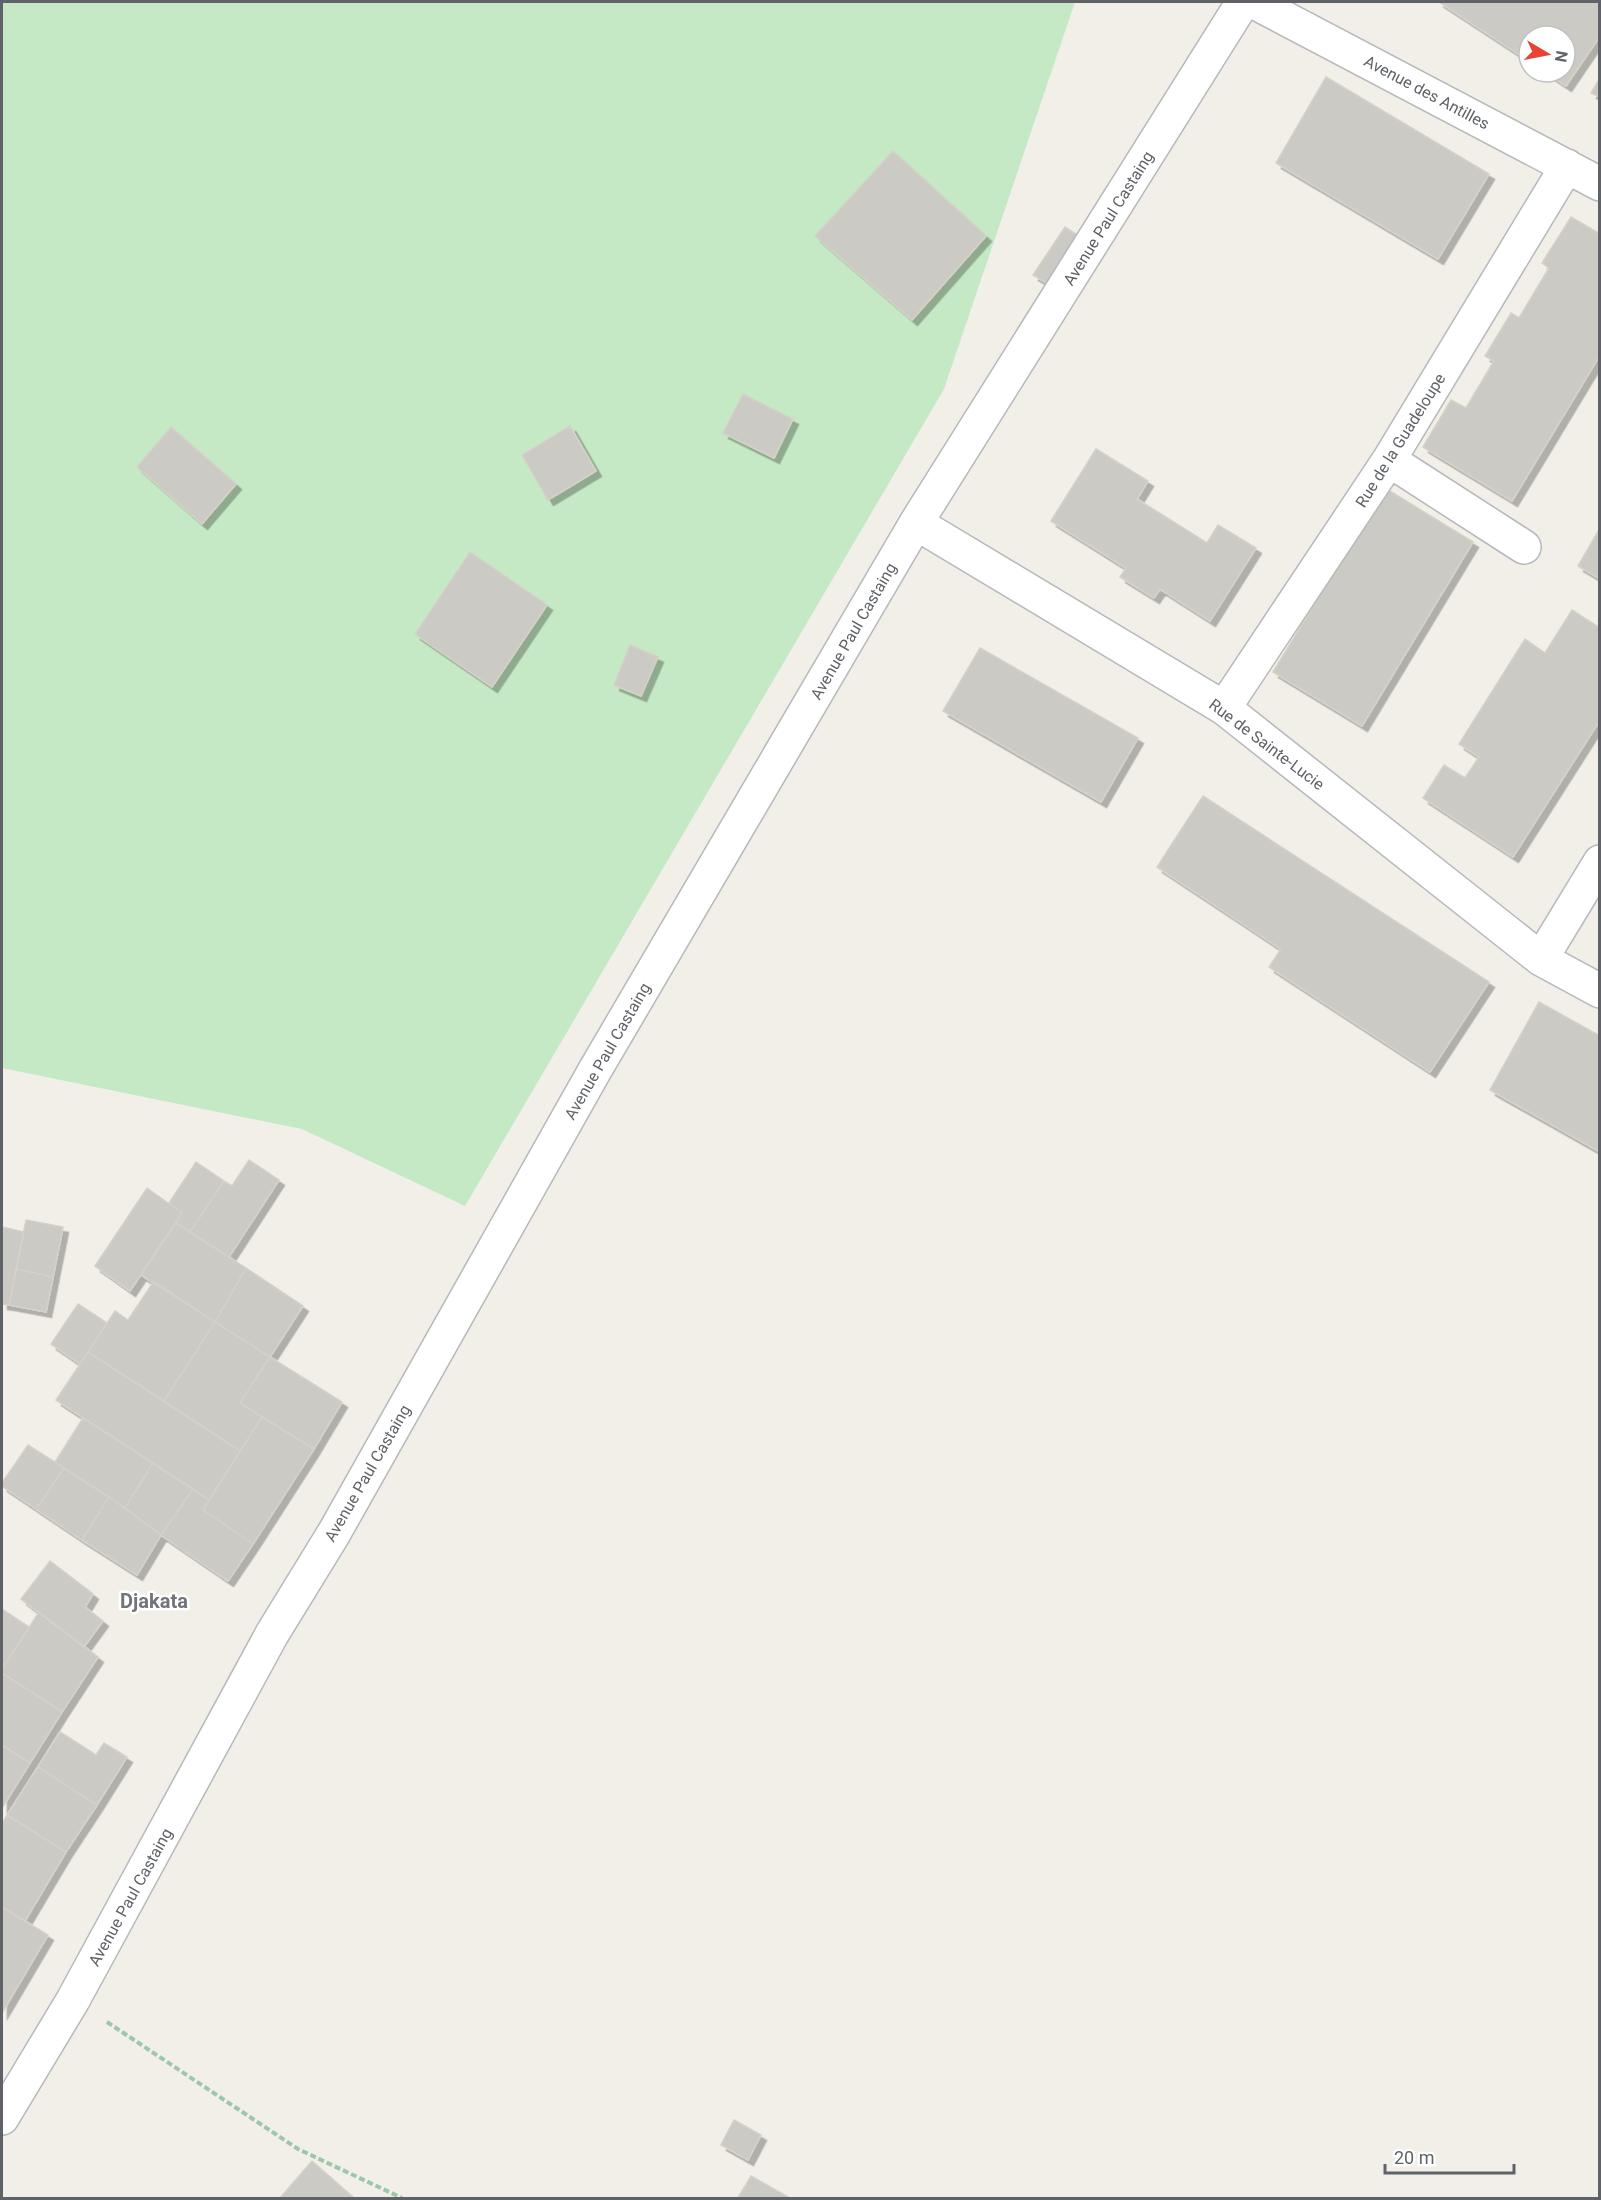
<svg xmlns="http://www.w3.org/2000/svg" width="1601" height="2200" viewBox="0 0 1601 2200" font-family="Roboto,sans-serif">
<style>
.green{fill:#c5e8c5}
.building{fill:#cccac5;stroke:#d6d1c6;stroke-width:1.5;filter:url(#shadow)}
.lines{fill:none;stroke-linecap:round;stroke-linejoin:round}
.minor-casing{stroke:#b5b8bc;stroke-width:36}
.path{stroke:#9cc7a9;stroke-width:4;stroke-dasharray:6 3;stroke-linecap:butt}
.minor{stroke:#fff;stroke-width:33}
.labels{text-anchor:middle;stroke-width:5;stroke-linejoin:round;paint-order:stroke}
.street-label{font-size:16px;fill:#5f6368;stroke:#fff}
.quarter-label{font-size:20px;font-weight:bold;fill:#70757a;stroke:#fff}
</style>
<defs>
<filter id="shadow"><feDropShadow dx="5.5" dy="5.5" stdDeviation="0" flood-color="#0004"/></filter>
</defs>
<rect width="100%" height="100%" fill="#f1efe8"/>
<path class="green" d="M2,2H1075L944,389L465,1206L302,1129L2,1068Z"/>
<path class="building" d="M1439,2H1595L1600,5V36L1566,86L1545,72H1565V36H1529V61Z
M1326,77L1489,174L1438,259L1276,163Z
M1600,78V97L1591,93Z
M893,151L986,236L912,320L815,236Z
M1571,217L1600,234V355L1512,501L1423,447L1451,400L1466,408L1494,361L1485,356L1511,313L1519,318L1549,268L1542,263Z
M1065,227L1088,242L1059,290L1033,275Z
M743,394L793,419L774,458L723,433Z
M570,426L596,471L548,500L522,455Z
M171,427L236,484L202,524L137,467Z
M1096,449L1148,481L1137,499L1207,543L1218,525L1256,548L1210,621L1160,589L1154,598L1120,577L1126,568L1051,521Z
M1385,488L1473,542L1362,726L1273,672Z
M1600,528V579L1578,566Z
M470,552L547,605L492,687L415,634Z
M1572,610L1600,628V720L1513,857L1423,798L1444,765L1465,778L1479,757L1459,744L1525,639L1545,653Z
M630,645L658,657L641,696L614,685Z
M980,648L1138,738L1101,802L943,711Z
M1203,796L1489,982L1430,1072L1269,967L1281,949L1157,867Z
M1539,1002L1600,1036V1152L1490,1090Z
M249,1160L279,1180L229,1257L190,1232L224,1181L232,1186Z
M196,1162L224,1181L190,1232L176,1223L182,1213L169,1203Z
M147,1188L182,1213L130,1291L95,1266Z
M26,1220L63,1227L53,1277L16,1269Z
M176,1223L246,1268L215,1322L141,1275Z
M2,1227L24,1232L9,1305L2,1304Z
M246,1268L303,1306L270,1357L215,1322Z
M16,1269L53,1277L46,1312L9,1305Z
M154,1281L215,1322L164,1401L88,1352L115,1311L128,1320Z
M78,1304L107,1323L80,1364L51,1344Z
M215,1322L270,1357L240,1403L262,1417L240,1451L164,1401Z
M88,1352L240,1451L209,1500L56,1400Z
M270,1357L342,1402L314,1449L240,1403Z
M262,1417L314,1449L253,1544L203,1510Z
M83,1418L153,1463L125,1508L55,1462Z
M28,1445L64,1468L36,1509L2,1486V1483Z
M153,1463L193,1489L161,1535L125,1508Z
M64,1468L109,1497L82,1540L36,1509Z
M193,1489L209,1500L203,1510L253,1544L228,1581L161,1535Z
M109,1497L161,1535L137,1575L82,1540Z
M50,1561L93,1594L85,1607L103,1621L84,1647L21,1599Z
M2,1609L29,1627L2,1669Z
M39,1612L98,1657L62,1712L2,1673V1669Z
M2,1673L62,1712L30,1763L2,1745Z
M60,1732L96,1755L104,1743L127,1757L97,1805L38,1767Z
M2,1745L30,1763L2,1808Z
M38,1767L97,1805L66,1852L7,1815Z
M7,1815L66,1852L25,1921L2,1907V1824Z
M2,1907L48,1935L2,2013Z
M734,2120L761,2135L748,2160L721,2145Z
M312,2161L354,2198H280Z
M751,2176L790,2198H738Z"/>
<g class="lines">
<defs>
<path id="minor" d="M1254,2L1600,184
M1389,460L1524,547
M916,523L1224,708L1541,959L1600,991
M1224,708L1389,460L1567,166
M1541,959L1600,862
M2,2118L73,2000L272,1634L334,1533L595,1070L916,523L1243,2"/>
</defs>
<use href="#minor" class="minor-casing"/>
<path class="path" d="M107,2022L298,2149L402,2198"/>
<use href="#minor" class="minor"/>
</g>
<g class="labels">
<g class="street-label">
<text transform="translate(1427 92) rotate(28)" y="6">Avenue des Antilles</text>
<text transform="translate(1108 218) rotate(-58)" y="6">Avenue Paul Castaing</text>
<text transform="translate(1400 440) rotate(-58)" y="6">Rue de la Guadeloupe</text>
<text transform="translate(853 631) rotate(-60)" y="6">Avenue Paul Castaing</text>
<text transform="translate(1267 744) rotate(37)" y="6">Rue de Sainte-Lucie</text>
<text transform="translate(607 1051) rotate(-60)" y="6">Avenue Paul Castaing</text>
<text transform="translate(367 1473) rotate(-60)" y="6">Avenue Paul Castaing</text>
<text transform="translate(130 1897) rotate(-61)" y="6">Avenue Paul Castaing</text>
</g>
<g class="quarter-label">
<text x="154" y="1608">Djakata</text>
</g>
</g>
<rect width="1601" height="2200" fill="none" stroke="#5f6368" stroke-width="6"/>
<g transform="translate(1547 54) rotate(100)"><circle r="28" fill="#ffffff" stroke="#bfc1c3" stroke-width="1.5"/>
<path d="M0-4.5L10 22L0 15L-10 22Z" fill="#ea4335"/>
<text y="-9" font-size="16" font-weight="bold" text-anchor="middle" fill="#5f6368">N</text>
</g>
<path d="M1385 2164v9h129v-9" fill="none" stroke="#5f6368" stroke-width="3"/>
<text x="1394" y="2164" font-size="18" fill="#5f6368" stroke="#ffffff" stroke-width="4.5" paint-order="stroke">20 m</text>
</svg>
